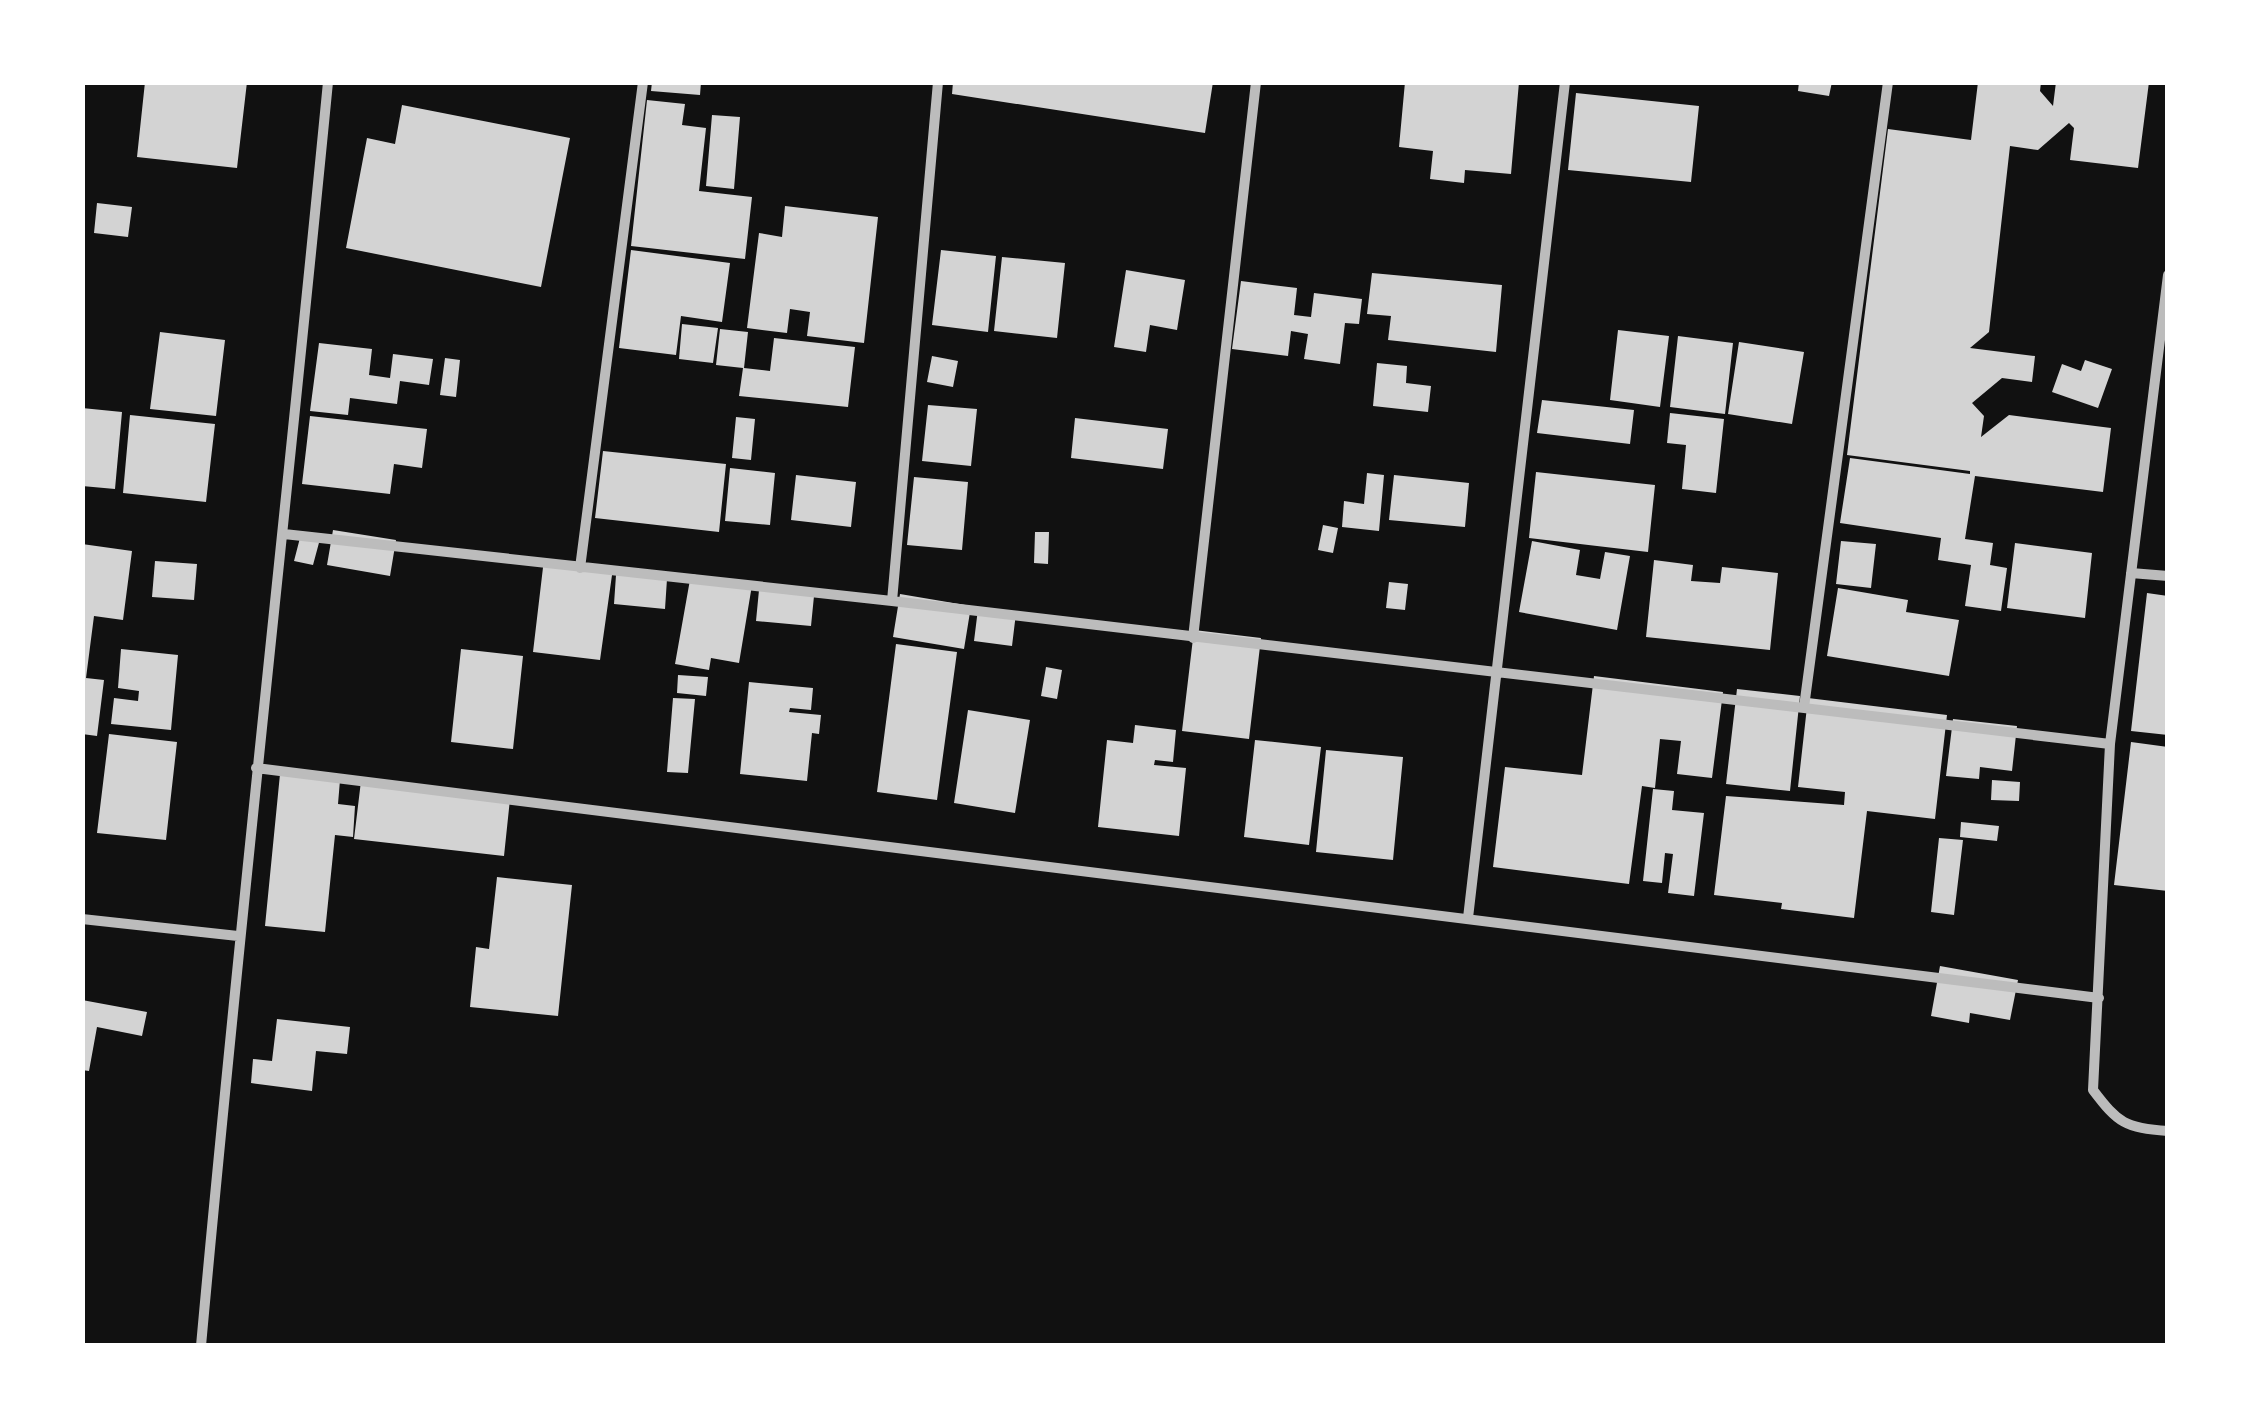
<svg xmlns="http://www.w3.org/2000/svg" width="2250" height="1428" viewBox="0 0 2250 1428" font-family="'Noto Sans',sans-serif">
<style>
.building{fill:#d3d3d3}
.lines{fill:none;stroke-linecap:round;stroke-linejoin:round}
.minor{stroke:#bcbcbc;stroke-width:10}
</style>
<rect width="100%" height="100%" fill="#111"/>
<path class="building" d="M145,82H247L237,168L137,157Z
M652,82H701L700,95L651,91Z
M953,82H1213L1205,133L952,94Z
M1405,82H1519L1511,174L1465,170L1464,183L1430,179L1433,151L1399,147Z
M1799,82H1832L1829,96L1798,91Z
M1978,82H2041L2040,91L2053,106L2056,82H2149L2138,168L2070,160L2074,128L2069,123L2038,150L2010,146L1989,332L1970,348L2035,356L2032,382L2002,378L1972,403L1984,416L1981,437L2009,415L2111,428L2103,492L1975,476L1965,539L1993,543L1990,565L2007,568L2001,611L1965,606L1971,565L1938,560L1941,538L1840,523L1850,458L1970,474V471L1847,455L1888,129L1971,140Z
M1576,93L1699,106L1691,182L1568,170Z
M647,100L685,104L682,125L706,128L699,191L752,197L745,259L631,246Z
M402,105L570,138L541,287L346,248L367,138L395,144Z
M712,115L740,117L734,189L706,186Z
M97,203L132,207L128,237L94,233Z
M785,206L878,217L864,343L807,336L810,312L790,309L787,333L747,328L759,233L782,237Z
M631,250L730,263L722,322L681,316L676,355L619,348Z
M941,250L996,256L988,332L932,325Z
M1002,257L1065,263L1057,338L994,331Z
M1126,270L1185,280L1177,330L1150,325L1146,352L1114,347Z
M1372,273L1502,285L1496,352L1388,340L1391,316L1367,314Z
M1241,281L1297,288L1294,315L1311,317L1314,293L1362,299L1359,324L1345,323L1340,364L1304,359L1308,334L1291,331L1288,356L1232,349Z
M682,324L718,328L713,363L679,359Z
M720,329L748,332L744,368L770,371L774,338L855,347L848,407L739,396L743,368L716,365Z
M1618,330L1669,336L1660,407L1610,400Z
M160,332L225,340L216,416L150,409Z
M1678,336L1733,343L1725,414L1670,407Z
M1739,342L1804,352L1792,424L1728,414Z
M319,343L372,349L369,375L390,378L393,354L433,359L429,385L400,381L397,404L350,398L348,415L310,411Z
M932,356L958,361L953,387L927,382Z
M445,358L460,360L456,397L440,395Z
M2085,360L2112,369L2098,408L2052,392L2062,364L2081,371Z
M1377,363L1407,366L1406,383L1431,386L1428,412L1373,406Z
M1542,400L1634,410L1630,444L1537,433Z
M928,405L977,409L971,466L922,461Z
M82,408L122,412L115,489L82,486Z
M1670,413L1724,419L1716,493L1682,489L1686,445L1667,443Z
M130,415L215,424L206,502L123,493Z
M310,416L427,429L422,468L394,464L390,494L302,484Z
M736,417L755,419L751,460L732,458Z
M1075,418L1168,429L1163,469L1071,458Z
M603,451L726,464L719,532L595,518Z
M730,468L775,473L770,525L725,521Z
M1536,472L1655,485L1648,552L1529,538Z
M1367,473L1384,475L1379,531L1342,527L1344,501L1364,504Z
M796,475L856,482L851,527L791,520Z
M1394,475L1469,483L1465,527L1389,520Z
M914,477L968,482L962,550L907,545Z
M1323,525L1338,528L1333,553L1318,550Z
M333,530L396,540L390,576L327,565Z
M1035,532H1049L1048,564L1034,563Z
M301,534L320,539L313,565L294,561Z
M1532,541L1580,550L1576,575L1600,579L1605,552L1630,556L1617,630L1519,612Z
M1841,541L1876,544L1871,588L1836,584Z
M2015,543L2092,553L2085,618L2007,608Z
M82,544L132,551L123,620L94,616L86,678L104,680L97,736L82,734Z
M544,559L613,568L600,660L533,652Z
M1654,560L1693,565L1691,581L1720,583L1722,567L1778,573L1770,650L1646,637Z
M155,561L197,564L194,600L152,597Z
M691,574L752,585L739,663L711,658L709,670L675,664Z
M616,575L667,579L665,609L614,604Z
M1389,582L1408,584L1405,610L1386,608Z
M1838,588L1908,600L1906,612L1959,620L1949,676L1827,656Z
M759,590L814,596L811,626L756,621Z
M2147,593L2168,596V735L2131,731Z
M900,594L971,606L964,649L893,637Z
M978,609L1016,613L1012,646L974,641Z
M1194,630L1261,638L1249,739L1182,731Z
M896,644L957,652L937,800L877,792Z
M121,649L178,655L171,730L111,724L114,698L138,701L139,691L118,688Z
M461,649L523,656L513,749L451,742Z
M1046,667L1062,670L1057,699L1041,696Z
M678,675L708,677L706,696L677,693Z
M1594,676L1723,692L1712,778L1677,774L1681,741L1660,739L1655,788L1642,786L1629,884L1493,867L1505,767L1582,775Z
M749,682L813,688L811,710L790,708L789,712L821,715L819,734L812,733L807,781L740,774Z
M1737,689L1800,696L1790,791L1726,784Z
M673,698L695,699L688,773L667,772Z
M1808,698L1947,715L1935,819L1867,811L1854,918L1781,909L1782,903L1714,895L1726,796L1844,805L1845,792L1798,787Z
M968,710L1030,720L1015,813L954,803Z
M1953,719L2017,726L2012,771L1980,767L1979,779L1946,776Z
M1135,725L1176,730L1173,762L1155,760L1154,765L1186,768L1179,836L1098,827L1107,740L1133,743Z
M109,734L177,742L166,840L97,833Z
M1255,740L1321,747L1309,845L1244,837Z
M2131,742L2168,747V891L2114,885Z
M1326,750L1403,757L1393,860L1316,852Z
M280,774L340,780L338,804L355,806L353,837L335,835L325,932L265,926Z
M1992,780L2020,782L2019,801L1991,800Z
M361,781L510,799L504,856L354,839Z
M1653,789L1674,791L1672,810L1704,813L1694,896L1668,893L1673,854L1665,853L1662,883L1643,881Z
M1961,822L1999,826L1997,841L1960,837Z
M1939,838L1963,840L1954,915L1931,912Z
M497,877L572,885L558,1016L470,1007L476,947L489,949Z
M1940,966L2018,980L2010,1020L1970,1013L1969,1023L1931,1016Z
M82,1000L147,1012L142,1036L97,1027L89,1071L82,1070Z
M277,1019L350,1027L347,1054L316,1051L312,1091L251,1083L253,1059L272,1061Z"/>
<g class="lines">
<path class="minor" d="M2168,275L2110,744L2093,1090C2118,1123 2125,1128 2168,1131
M284,534L892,601L2110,744
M580,568L643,82
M2131,573L2168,576
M892,601L938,82
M1193,638L1256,82
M1804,707L1888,82
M256,768L2099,998
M1468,918L1565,82
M82,919L238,936
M201,1346C239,924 287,504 328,82"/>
</g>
<rect width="2250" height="1428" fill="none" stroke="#ffffff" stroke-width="170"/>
</svg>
